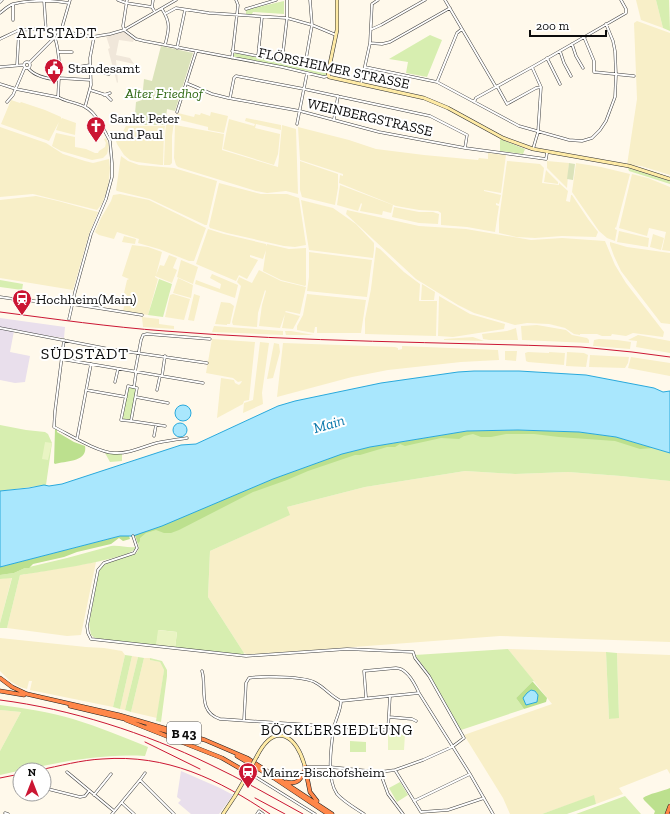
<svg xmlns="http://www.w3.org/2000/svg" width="670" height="814" viewBox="0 0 670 814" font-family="'Zilla Slab',serif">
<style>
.industrial{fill:#e9dfec}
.farmland{fill:#f8efc8}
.green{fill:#d7eeb0}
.forest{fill:#bce08e}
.cemetery{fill:#dbe3ba}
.pitch{fill:#e9f4c3}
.plaza{fill:#f0e7da}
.water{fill:#a9e7fd;stroke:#29a9dc}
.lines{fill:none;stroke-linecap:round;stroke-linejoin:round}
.street-casing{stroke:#3f3f3f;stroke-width:3}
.secondary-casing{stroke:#2e2e2e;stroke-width:4}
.highway-casing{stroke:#1d1d1d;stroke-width:4.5}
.street{stroke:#fff;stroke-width:2}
.secondary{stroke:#ffeba6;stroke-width:3}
.highway{stroke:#ff8749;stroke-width:3.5}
.rail{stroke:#cb1633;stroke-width:1}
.secondary-bridge-casing{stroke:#2e2e2e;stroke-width:4;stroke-linecap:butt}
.secondary-bridge{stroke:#ffeba6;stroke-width:3}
.labels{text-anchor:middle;stroke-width:4;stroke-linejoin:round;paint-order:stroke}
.shield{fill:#fff;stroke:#555;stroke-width:1}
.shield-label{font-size:13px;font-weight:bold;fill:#0c0c0c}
.poi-label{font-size:14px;fill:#0c0c0c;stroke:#fff;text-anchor:start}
.street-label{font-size:14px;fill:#0c0c0c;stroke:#fff}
.park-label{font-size:14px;font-style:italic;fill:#316a16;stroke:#fff}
.neighbourhood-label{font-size:15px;letter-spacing:1px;fill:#0c0c0c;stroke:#fff}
.water-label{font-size:15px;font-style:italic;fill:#0977ab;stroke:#fff}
.quarter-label{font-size:16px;letter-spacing:1px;fill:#0c0c0c;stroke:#fff}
</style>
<rect width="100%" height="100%" fill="#fff9eb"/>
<path class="industrial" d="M0,318L65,327L64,338L14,331L10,352L30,356L25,382L15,383L0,380Z
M181,771L220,788L233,795L219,814H191L178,803L181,800L177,797Z"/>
<path class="farmland" d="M636,0H656L663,28L641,20Z
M637,21L670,33V175L641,166L627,165L637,99L634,23Z
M11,100L20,103L21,102L45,110L61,117V119L62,118L76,123L75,135L56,130L59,122L49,141L1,124Z
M211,112L228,116L224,133L208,130V127L176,119L178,113L194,117L195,114L200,115L201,113L210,116Z
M167,115H175L172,136V163L170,165H164L165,136Z
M246,118L281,125V130L256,124L255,128L280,134L278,154L274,165L223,149L229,119L254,126L255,124L245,121Z
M175,125L224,134L222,150L278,167L282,125L296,129L298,194L286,191L267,193L256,191L178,167L176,165L174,158Z
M126,126H165L164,131H148L146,138L120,137Z
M0,127L46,143L63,154L85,161L93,163L109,159L110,168L108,188L102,204L97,210L33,194L0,197Z
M298,127L349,140L376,149L424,155L478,160L479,158L488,159V153L506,155L501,193L484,190V191L501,195L499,204L496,203V205L499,206L495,232L467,227L441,225V213L438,211L419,210L396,206L339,183L340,175L343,176V174L300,160Z
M164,132L163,165H161L137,162L130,160L124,155L117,144L116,141L119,139H148L149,133Z
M56,133L75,137V147L86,149L95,153H98L99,151L105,147L106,143L104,139L106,138L109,146L107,154L103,158L92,160L61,151L52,146Z
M121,156L128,161L139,165L174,168L217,181L207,225H205L150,199L117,191L116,190Z
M300,161L338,174V188L335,205L302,197L300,190Z
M507,161L540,164L544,168L542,183L559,185V183L568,191L566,201L570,202L571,195H572L588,219L598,232L596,237L562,236L535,238L516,237L499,233V219Z
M547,161L569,163L567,188L547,168Z
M576,163L601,167L630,174L616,228L615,227V229L617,230L615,241L607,238L599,231L572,192Z
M546,170L558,182V184L544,182Z
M632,174L648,178L670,187V251L662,250L666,232L649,228L647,236L619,228Z
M219,183L261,194H287L299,198L306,245L295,247L284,246L227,233L210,228L209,226Z
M340,185L393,205L391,213L383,211L382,215L360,211L362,204L361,203L358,211L337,205Z
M120,194L149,200L206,228L194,261H189L159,249L138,243L139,239L117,232L114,239L99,235L96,233L95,232L101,218L111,201L113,195Z
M36,196L58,201L98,212L89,234L73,290L0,278V200Z
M301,200L333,208L356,224L374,243V250L373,258L309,250Z
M394,207L419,212H433L439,214L438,224L419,223L392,217Z
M347,210L419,226L466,229L531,240L562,238L605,241L615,265L626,283L664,332L663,337L633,333L626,336L612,334L611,336H602L597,334H580V335L574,334L565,328L549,324L527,323L515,325L474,313L458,305L416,279L346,214Z
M208,229L224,234L266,244V246L267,244L289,249L306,248V285L305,286L281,280L263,271L266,250L263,259L250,255V257L258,260L247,279L239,275L236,281L196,264Z
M619,231L649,238L648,247L617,242Z
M653,234L664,238L661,250L650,247Z
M124,236L136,239L135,244L122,242Z
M610,242L627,247L670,253V324L661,323L621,271L614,256L610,245Z
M132,245L148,247L162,252L156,275L160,265L164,266L169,255L177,258L173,268L177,270L172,283L155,276V277L158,279L148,315L123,311L127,295L124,293L127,280L129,279L122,276Z
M376,247L380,249L404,272L420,284L419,301H437L436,336L365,334V319L371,289Z
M309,252L372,260L367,297L307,291L309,277Z
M181,260L198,267L193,284L177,277Z
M259,270L281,281L306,287L300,314L286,311L285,312L300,316L293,329L282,328L285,314L280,328L259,326L262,305L266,291L265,290L258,313L257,327L233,325L232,322L241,286L237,282L239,277L252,283Z
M212,274L238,285L235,298L195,284L196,280L220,289L221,284L210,278Z
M178,278L193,285L191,298L173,293Z
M422,284L435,292L434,300H421Z
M173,294L190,299L184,320L165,317L170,295Z
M194,294L200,296L194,321L188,320Z
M307,294L366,300L361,333H317V327H315L314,333L297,330V326L303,315Z
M439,296L470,314L505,324L504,329L453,337L438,336Z
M221,302L230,303L234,306L230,324H227V325L215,324Z
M142,317L159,319V324L174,326V329L143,327Z
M537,325L566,330L572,335L587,338L589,340V343L522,340L521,326Z
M214,326L283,331V335L212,332Z
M516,328L518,340H489L483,339L482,334L507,331Z
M285,331H291L314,335H286Z
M638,335L670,341V353L636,347L637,341L628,340Z
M473,337L484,341L444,340V339Z
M212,339L255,342L249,400L244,401L243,404L217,418L221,378L234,380L235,383L239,385L241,383L242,381L238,382L233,378L206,373Z
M599,339L617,340L631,342L630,349L593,346L594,340Z
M260,342L269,343L262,393L263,404L243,413L244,403L253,400Z
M274,343L279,344L280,352L273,378L267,379Z
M283,343L395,347L398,348V350L402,349V346L498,350L499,360L461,362L388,370L352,377L277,397Z
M505,351H517L516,361L505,360Z
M528,352L549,353V352L565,353L564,365L528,362L526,361L525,353Z
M567,352L584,353L588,355L586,367L566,366Z
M590,355L629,357L628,363L625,368L589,367Z
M631,357L670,363V376L628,368Z
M465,471L515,474L568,472L621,476L670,481V642L500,636L249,655L244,653L208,597L210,551L289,515L287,507L365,487Z
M96,562L81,635L67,636L7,628L20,575Z
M12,577L0,623V579Z
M0,638L86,647L104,648L122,651L125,655L113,707L30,690L32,681H29L27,689L20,687L10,681L0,671Z
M508,649L606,652L609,719L619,717L617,653L670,655V774L667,769L619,788L623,794L596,804L593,796L542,814H510L503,798L464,735L552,704Z
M132,656L138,657L125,710L120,709Z
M144,658H150V660L160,662L164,670L157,718L131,712Z
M0,710L21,712L0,751Z"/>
<path class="green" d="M656,0H669L670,31L663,28Z
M284,1V14L253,12L252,14H246V10Z
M430,35L442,40L427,77L406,73L408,62L389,59Z
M234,53L326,70L327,72L326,76H324L307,71L234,57Z
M500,139L525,149L523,154L500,151Z
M628,168L670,181V184L629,171Z
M159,279L172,284L163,317L148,315Z
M0,280L23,284L22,290L0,287Z
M128,387L136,389L131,420L123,419Z
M0,425L26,430L45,432L48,434L52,443L46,485L0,491Z
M467,431L616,437L670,453V481L621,476L568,472L515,474L465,471L365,487L287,507L290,515L210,551L208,597L244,653L243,655L175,648L177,632L159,630L156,646L95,638L91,635L89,624L99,570L105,564L135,554C142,549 137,542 135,535L273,479L342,454Z
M105,453L122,454V461L110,462Z
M111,546C120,545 127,548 135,547V549C125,560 40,572 20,575L7,628H0V623L12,578L0,579V575L14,573L25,568L67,558Z
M508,649L534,681L532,682L516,698L524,709L461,730L430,675L415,655Z
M606,652L617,653L619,718L609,719Z
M125,655L132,656L120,709L113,707Z
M138,657L144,658L131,712L125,710Z
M150,658L162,661L167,670V676L161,722L156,721L164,670L160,662L150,660Z
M0,705C24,708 49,712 73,719C99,727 123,737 148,747L145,756C96,753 47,765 0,775V751L21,712L0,710Z
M350,741L366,742V752H350Z
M400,782L408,795L397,802L389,788Z
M594,795L596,804L567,814H542Z
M625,796L641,814H576Z"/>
<path class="forest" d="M55,429L57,430V432L74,442L85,446C88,462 66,461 55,464L54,463Z
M518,430L579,432L616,437L653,448L640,449L615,441L559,437L534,434H506L491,437H481L473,434L464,436L459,439L441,438L405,446L400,444L395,447H387L360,455H355L308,471L287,480L253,492L179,530L171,533H164L156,530L146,533L140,538V541L138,544L135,535L162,526L273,479L342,454L370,447L467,431Z
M124,535L129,536L130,539L123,541L119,538L111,544L77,552L64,557L33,564L29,568H25L14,573L0,575V567Z
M532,682H533L547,698L546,702L524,709L516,698Z
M670,788V802L665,814H654L655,811L644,800L643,798C648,794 663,791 670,788Z"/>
<path class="cemetery" d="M161,46L193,53L175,111L167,109L165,125H134L136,102L142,100L144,79L152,81Z
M569,163L575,164L573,180L567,179Z"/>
<path class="pitch" d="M45,442L52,443L48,460L42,459Z
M158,630L177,632L175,648L156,646Z
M388,734H405L404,750H388Z"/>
<path class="plaza" d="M123,31L134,39L133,42L119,40L116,55L130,58L134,64L116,60L118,82L117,83L108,49L110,48L106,36Z"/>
<path class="water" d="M474,371H519L586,375L654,388L663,392L670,391V453L616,437L579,432L518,430L467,431L370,447L342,454L273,479L162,526L133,536H120L0,567V491L29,488L44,485L49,486L62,484L181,445L196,444L278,406L295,401L381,383L458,372Z
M175 413a8 8 0 1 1 16 0a8 8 0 1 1-16 0Z
M173 430a7 7 0 1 1 14 0a7 7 0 1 1-14 0Z
M531,690L535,691L538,695L537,702L526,705L523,698L527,693Z"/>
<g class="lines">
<defs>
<path id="street" d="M44,0L46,30
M118,0L126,3L152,7L155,12
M445,0L496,87
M0,2L2,0
M13,4V20
M152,7L153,0
M162,9C171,23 169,30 165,45
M246,9L276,0
M0,13C4,10 8,6 13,4C30,0 52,0 69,3
M165,14L176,8L209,13L287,18L312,25L336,35
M372,29L381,25L425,0
M124,30L136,39L144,41L282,67L324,77L328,76
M124,30L123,26L127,0
M61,31L70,0
M584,37L594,61V72L634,76
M55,38C61,57 59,77 58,97C66,102 76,102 85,107C92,110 97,118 101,124
M0,39L19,30L39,29L57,30L92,37L110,34L124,30L176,0
M370,43L382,44L390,42L450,8
M572,44L576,56L583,68
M177,48L185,10
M232,51L329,70
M560,51L564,63L571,76
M58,52H72
M258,56L262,17
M232,58L238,5L236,0
M547,58L560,84
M282,61L287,18V0
M24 65a3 3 0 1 1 6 0a3 3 0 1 1-6 0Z
M29,63L54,38L57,30
M17,65L19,30
M305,65L312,25L310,0
M0,67L24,65
M78,67L90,65
M365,67L437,82L519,126L569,140L582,141L592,138L600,130L606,121L615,97L616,75L615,51L613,41L606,24
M532,67L541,87L538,132L533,149
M28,68C35,77 48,79 59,80
M91,71L109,74
M59,78L91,80
M437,82L457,33L462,29
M186,83L212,94L228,98L300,111L379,132L465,148L546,159L547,153
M0,84L16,89L57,97
M361,84L370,43L372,4L378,0
M497,86L507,104L536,88L541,87
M90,90L106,95L111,100
M104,95L110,93
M230,98L234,78L236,76L304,89L430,116L467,135L465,148
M7,102L13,95L25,67
M474,102L476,98L534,66L626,13V9L621,0
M85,107L91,85L90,58L94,37
M177,112L196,52
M334,119L338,96
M297,124L307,73
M0,297L21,300L72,304L142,315
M69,319L75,292L91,234L106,199L112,177V163L110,141L102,126
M0,328L109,349L207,363
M64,340L55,411L54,427C70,435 97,452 114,453C128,454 140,448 153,444C164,441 175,440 187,438
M61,359L203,383
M135,372L141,340L143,335L147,334L210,339
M162,376L165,356
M115,382L118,369
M128,386L137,388L131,421L121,420Z
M134,387L136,373
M86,390L126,397
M157,390L160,376
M136,397L168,403
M131,421L165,426
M154,436L156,425
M77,439L91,364
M133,536L137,548L134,553L104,563L98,570L87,626L88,633L91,639L246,656L347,649L413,652L415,658L429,676L464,738L452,747L423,760L395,770L380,772L330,767H305
M202,671C207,687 197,712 220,719L386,730L388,729L390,696
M366,697L364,671L396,668C407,668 415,684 419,693L470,774L493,814
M341,701C341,710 336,718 334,727C331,745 326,779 337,794C344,802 355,808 364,814
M341,701L419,693
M389,717L412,719L416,721
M244,720L246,683L249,678C261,676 306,676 316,683C325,688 332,697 341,701
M395,770L421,812
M67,772L114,811
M380,772L388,794L403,814
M249,773L315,814
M140,780L174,814
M44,788L80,797L85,796L89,791
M94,795L111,774
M414,801L470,774
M122,803L134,814
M421,812L448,810L484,798
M5,813L8,814
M112,814L140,780L145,773
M257,814L259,811L263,814"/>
<path id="secondary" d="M337,0V30L328,73L329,77L424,98L448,108L503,138L533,149L629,166L670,179
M257,756C275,721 297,735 305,767
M223,814L235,796"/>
<path id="highway" d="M0,678L12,687L27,694L119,715L205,740L247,758L332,814
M0,691L24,695
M70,706L125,719
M126,720L222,758L248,773
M148,726L177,734
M237,756L274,778L328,814
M305,767L310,792L317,801
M286,782C298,785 302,779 305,768
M667,814L670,806"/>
</defs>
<use href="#street" class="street-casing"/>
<use href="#secondary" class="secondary-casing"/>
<use href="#highway" class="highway-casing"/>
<use href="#street" class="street"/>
<use href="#secondary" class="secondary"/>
<use href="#highway" class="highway"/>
<path class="rail" d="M0,312C55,319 110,327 165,331C303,342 442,342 581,347L632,352L670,357
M0,700C71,709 145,733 209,764C241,779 272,797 303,814
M145,742L200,769
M39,770C60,766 81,760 102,759C167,754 218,779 270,814
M0,778L20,774
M255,798L285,814"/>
<defs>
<path id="secondary-bridge" d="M251,767L257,756
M235,796L246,777"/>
</defs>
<use href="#secondary-bridge" class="secondary-bridge-casing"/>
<use href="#secondary-bridge" class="secondary-bridge"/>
</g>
<defs>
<symbol id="civic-pin" viewBox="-11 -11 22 30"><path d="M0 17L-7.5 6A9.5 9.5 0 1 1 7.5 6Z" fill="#cb1633" stroke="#fff"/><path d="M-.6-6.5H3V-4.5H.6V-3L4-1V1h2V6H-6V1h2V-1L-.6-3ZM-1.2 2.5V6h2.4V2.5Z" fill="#fff"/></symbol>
<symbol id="church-pin" viewBox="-11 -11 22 30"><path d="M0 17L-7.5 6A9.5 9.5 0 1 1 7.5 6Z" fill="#cb1633" stroke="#fff"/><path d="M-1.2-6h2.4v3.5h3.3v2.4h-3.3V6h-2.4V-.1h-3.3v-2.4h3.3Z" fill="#fff"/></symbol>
<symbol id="station-pin" viewBox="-11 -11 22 30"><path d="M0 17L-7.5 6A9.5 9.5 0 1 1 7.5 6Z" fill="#cb1633" stroke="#fff"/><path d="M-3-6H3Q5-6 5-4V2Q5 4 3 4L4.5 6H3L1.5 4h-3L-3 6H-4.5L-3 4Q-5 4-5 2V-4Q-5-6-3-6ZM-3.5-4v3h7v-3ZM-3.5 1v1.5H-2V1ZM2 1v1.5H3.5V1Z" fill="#fff"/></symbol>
</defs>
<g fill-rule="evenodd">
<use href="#civic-pin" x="43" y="57" width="22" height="30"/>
<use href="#church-pin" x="85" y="115" width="22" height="30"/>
<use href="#station-pin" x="11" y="288" width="22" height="30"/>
<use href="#station-pin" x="237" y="761" width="22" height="30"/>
</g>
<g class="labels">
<rect class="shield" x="167" y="722" width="34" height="22" rx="3"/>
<g class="shield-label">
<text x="184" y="738">B 43</text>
</g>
<g class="poi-label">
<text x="68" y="73">Standesamt</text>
<text x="110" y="123">Sankt Peter<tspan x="110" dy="16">und Paul</tspan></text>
<text x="36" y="304">Hochheim(Main)</text>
<text x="262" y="777">Mainz-Bischofsheim</text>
</g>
<g class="street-label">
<text transform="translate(334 68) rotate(12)" y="5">FLÖRSHEIMER STRASSE</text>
<text transform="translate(370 117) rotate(13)" y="5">WEINBERGSTRASSE</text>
</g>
<g class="park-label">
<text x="164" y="98">Alter Friedhof</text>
</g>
<g class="neighbourhood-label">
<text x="57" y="38">ALTSTADT</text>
<text x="337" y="735">BÖCKLERSIEDLUNG</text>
</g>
<g class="water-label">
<text transform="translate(329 424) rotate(-16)" y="5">Main</text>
</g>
<g class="quarter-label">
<text x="85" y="359">SÜDSTADT</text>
</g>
</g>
<g transform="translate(32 782)"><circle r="19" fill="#ffffff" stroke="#9e9e9e"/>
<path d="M0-3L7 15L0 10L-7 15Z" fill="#cb1633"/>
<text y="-6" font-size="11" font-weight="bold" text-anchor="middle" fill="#0c0c0c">N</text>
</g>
<path d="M530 30v6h76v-6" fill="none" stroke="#0c0c0c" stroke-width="2"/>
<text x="536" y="30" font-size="12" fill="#0c0c0c" stroke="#ffffff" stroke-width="3" paint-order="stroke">200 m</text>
</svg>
